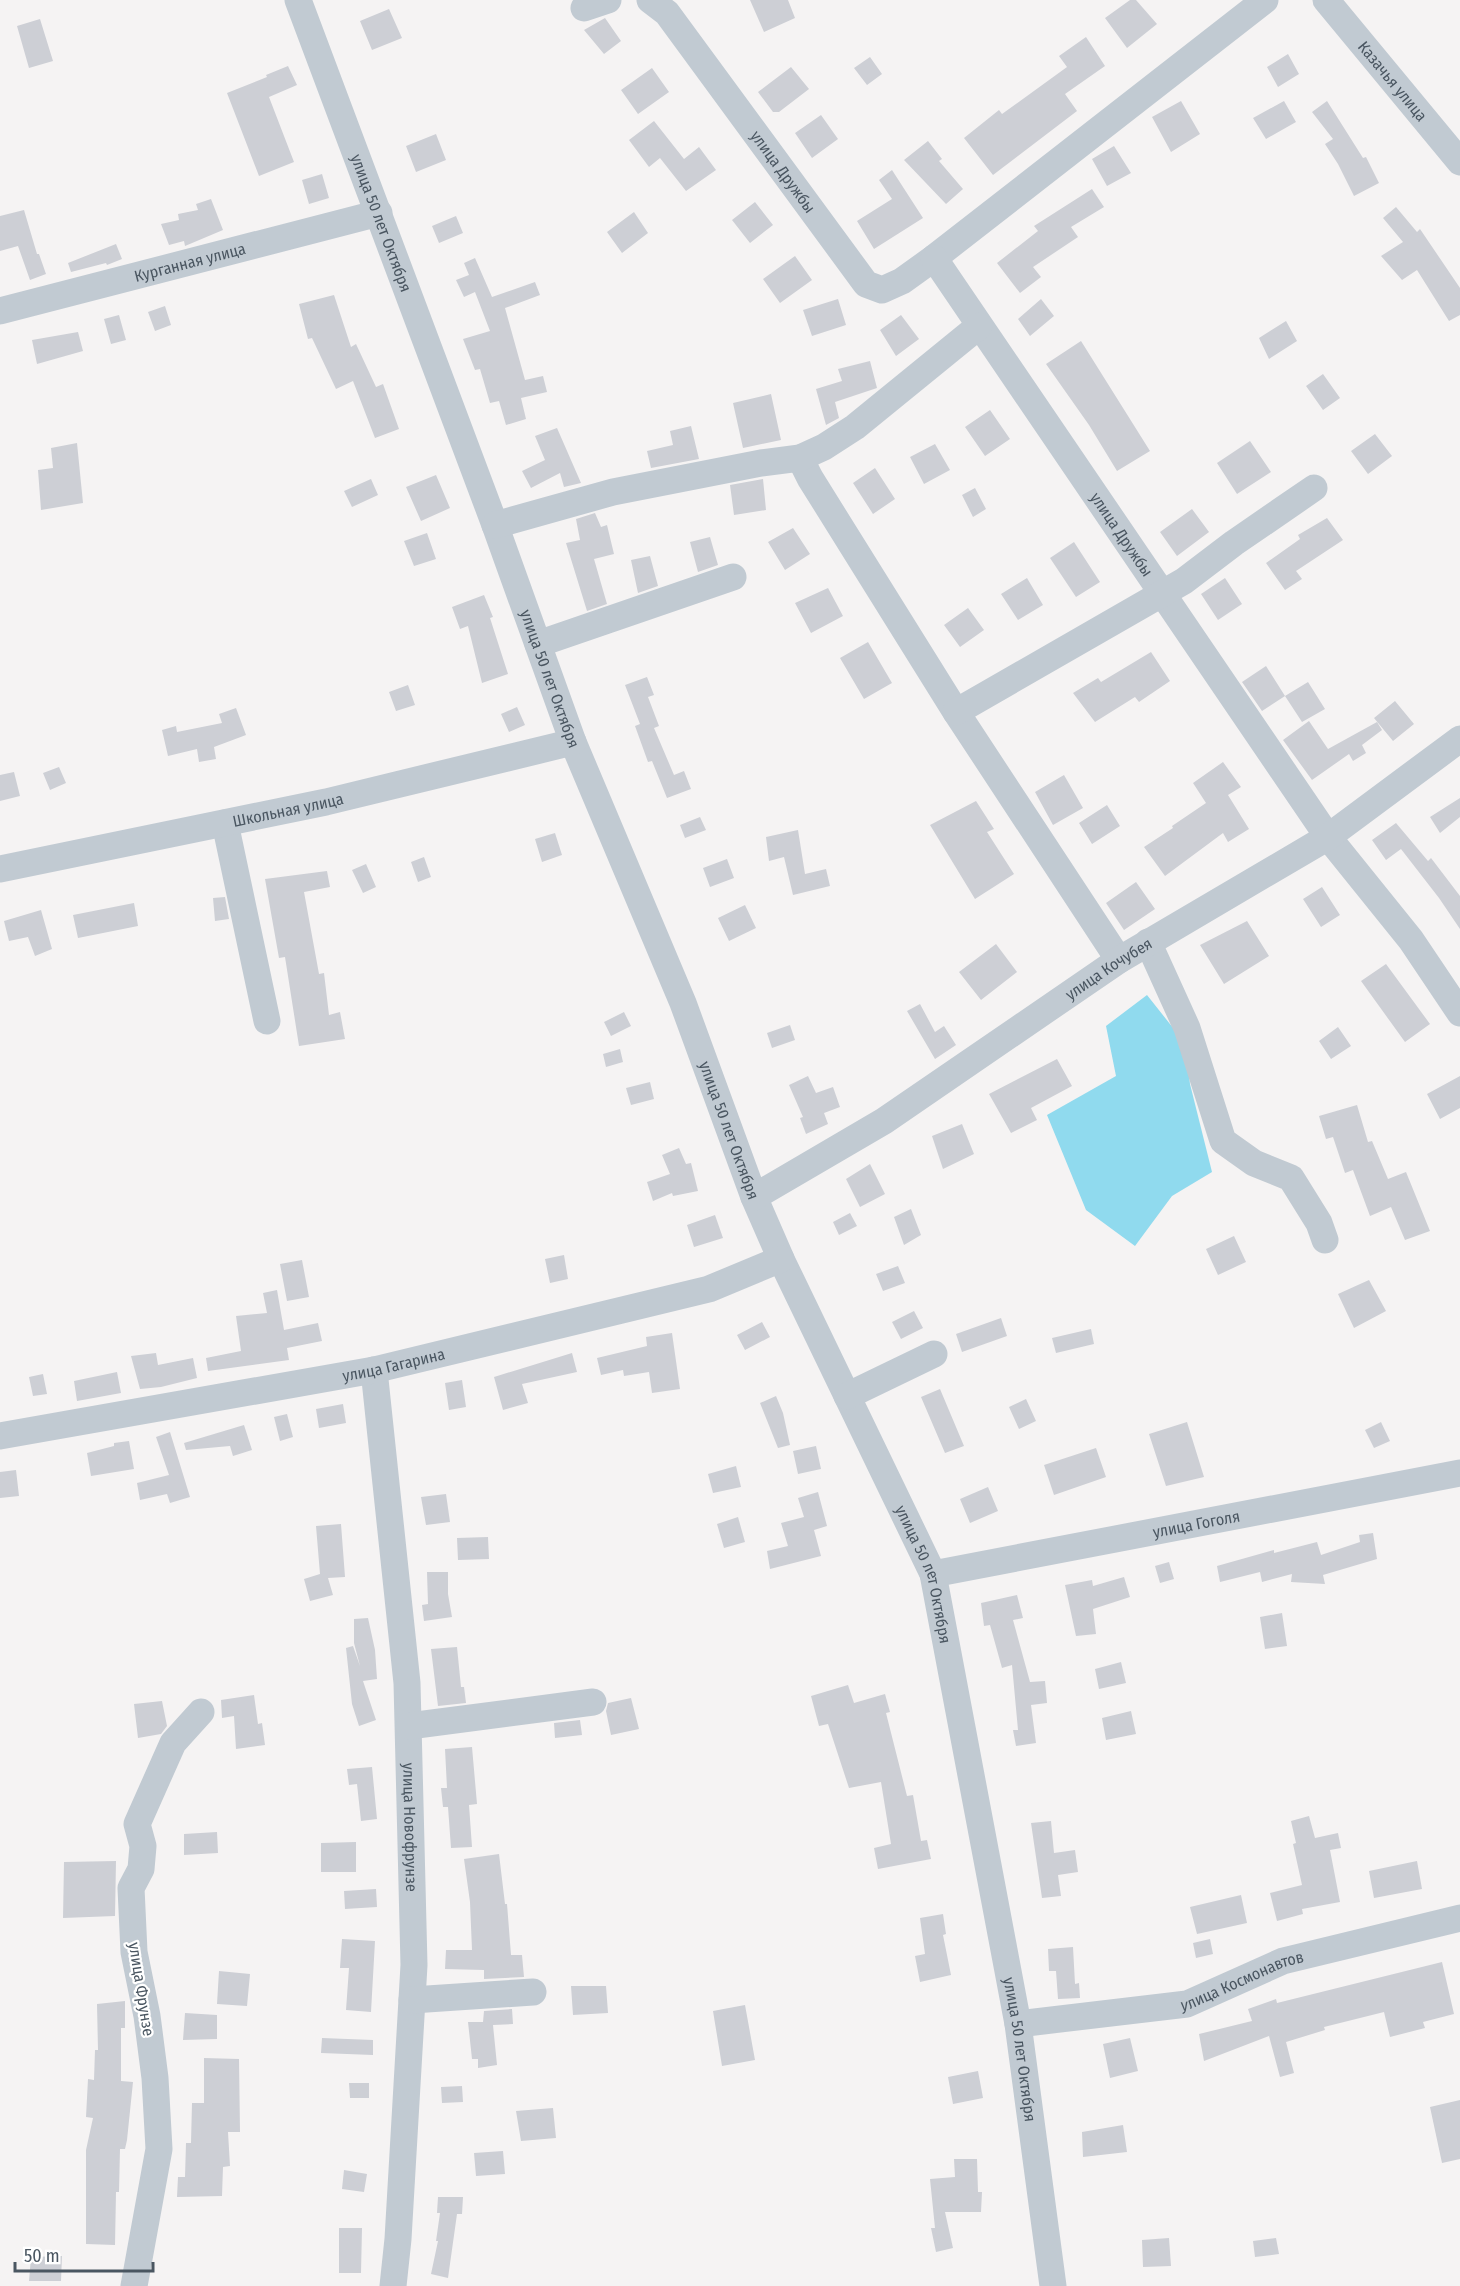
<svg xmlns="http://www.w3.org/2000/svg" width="1460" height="2286" viewBox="0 0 1460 2286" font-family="'Fira Sans Condensed',sans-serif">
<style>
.water{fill:#90daee}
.building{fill:#cdcfd5}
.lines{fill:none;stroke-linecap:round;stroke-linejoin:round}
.minor{stroke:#c1cad2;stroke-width:27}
.labels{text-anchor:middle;stroke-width:4.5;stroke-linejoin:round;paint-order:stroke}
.street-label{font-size:16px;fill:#4a5661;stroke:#fff}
</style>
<rect width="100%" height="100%" fill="#f5f3f3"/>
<path class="water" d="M1147,995L1185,1043L1190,1084L1212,1172L1172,1196L1135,1246L1086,1210L1047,1115L1116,1076L1106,1026Z"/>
<path class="building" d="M750,0H788L795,18L764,32Z
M1130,0H1136L1157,24L1127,48L1105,18Z
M389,9L402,38L372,50L360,21Z
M605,18L621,41L604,54L584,30Z
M40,19L53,61L29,68L17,26Z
M1086,37L1105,66L1065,94L1077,111L993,175L964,138L999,110L1002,114L1067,67L1059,56Z
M1288,54L1299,74L1278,87L1267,67Z
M870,57L882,74L867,85L854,68Z
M288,66L297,85L269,97L294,162L259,176L227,93L267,77L266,75Z
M791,67L809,89L779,112H773L758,92Z
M652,68L669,92L638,114L621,90Z
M1181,101L1200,134L1171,152L1152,117Z
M1284,101L1296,122L1266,139L1253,118Z
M1327,101L1363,158L1366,157L1379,183L1354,196L1338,164L1325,144L1333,139L1312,112Z
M821,115L838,139L812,158L795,133Z
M654,121L684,159L699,147L716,170L686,191L660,158L649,167L629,140Z
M436,134L446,160L416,172L406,146Z
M928,141L942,159L939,161L963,189L946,204L904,160Z
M1114,146L1131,173L1107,186L1092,159Z
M892,170L923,218L874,249L857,221L892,199L879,180Z
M322,174L329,198L309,204L302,180Z
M1092,189L1104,207L1071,227L1078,237L1033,267L1041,277L1020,293L997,263L1038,231L1034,226Z
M211,199L223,230L185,246L184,241L169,245L161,224L179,220L178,214L198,210L196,204Z
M755,202L773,225L750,243L732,220Z
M1396,207L1417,232L1420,229L1460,288V315L1449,321L1417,270L1402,280L1381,256L1403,242L1383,218Z
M24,210L37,254H39L46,274L30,280L18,246L0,251V216Z
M634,212L648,233L622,253L607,232Z
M456,216L463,233L439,243L432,226Z
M116,244L122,259L107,265L106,263L71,272L68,263Z
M795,256L812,280L780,303L763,279Z
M475,258L492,297L535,282L540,295L505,308L525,380L543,376L547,392L521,398L526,419L506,425L499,401L490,403L480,369L475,370L463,339L490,331L475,292L464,297L456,280L469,275L464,263Z
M334,295L351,347L356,344L376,387L383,384L399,429L375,438L353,381L336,389L312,338L308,339L299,304Z
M838,299L846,325L812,336L803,310Z
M1041,299L1054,316L1030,336L1018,319Z
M165,306L171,325L155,331L148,312Z
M119,315L126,340L111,344L104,319Z
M901,315L919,339L896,356L880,330Z
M1286,321L1297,341L1269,359L1259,338Z
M78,332L83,351L37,364L32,340Z
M1081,341L1150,451L1117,471L1089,425L1046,364Z
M870,361L877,388L835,402L839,418L826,425L816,389L842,381L838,369Z
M1323,374L1340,398L1323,410L1306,386Z
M771,394L781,440L743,448L733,403Z
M990,410L1010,439L985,456L965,427Z
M691,426L699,459L651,468L647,451L673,445L670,431Z
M557,428L581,483L564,487L560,473L531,488L522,471L545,460L535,436Z
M1375,434L1392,456L1368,474L1351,451Z
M1250,441L1271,472L1237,494L1217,463Z
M77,443L83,503L41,510L38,470L53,468L51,448Z
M935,444L950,470L924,484L910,457Z
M875,468L895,499L873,514L853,483Z
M436,475L450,508L421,521L406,487Z
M371,479L378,495L352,507L344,491Z
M763,479L766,510L734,515L730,485Z
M975,488L986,509L973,517L962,495Z
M1192,509L1209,532L1177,556L1160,532Z
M595,513L601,527L607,525L614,554L594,559L607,604L587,611L566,543L580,540L576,519Z
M1327,518L1343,540L1296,571L1302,579L1285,590L1266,563L1300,539L1298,535Z
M793,528L810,554L785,570L768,542Z
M427,533L436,559L414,566L404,541Z
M710,537L718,565L698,572L690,542Z
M1074,542L1100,582L1076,597L1050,558Z
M650,556L658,586L638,593L631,560Z
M1027,578L1043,605L1018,620L1001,594Z
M1225,578L1242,604L1218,620L1201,594Z
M828,588L843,616L811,633L795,603Z
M484,595L493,617L490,618L508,674L482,683L468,626L460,629L452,607Z
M968,608L984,630L960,647L944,625Z
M868,642L892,683L864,699L840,658Z
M1151,652L1170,681L1139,702L1135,697L1095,722L1073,693L1098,678L1101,682Z
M1266,666L1285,696L1262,711L1242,682Z
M647,677L654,695L648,697L659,726L654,728L674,775L684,771L691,789L667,798L652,761L648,762L635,726L640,724L625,685Z
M1308,682L1325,709L1302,722L1285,696Z
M408,685L415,705L396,711L389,692Z
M1395,701L1414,724L1393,741L1374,718Z
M517,707L525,725L509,732L501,714Z
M236,708L246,735L214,747L216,759L199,762L197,749L168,756L162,730L176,726L177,732L222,723L219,714Z
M1309,721L1328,749L1377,722L1382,730L1362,745L1366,753L1353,761L1349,754L1312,780L1283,740Z
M1223,762L1241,787L1228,795L1249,829L1228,842L1223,833L1165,876L1144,847L1173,828L1172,826L1206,803L1193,783Z
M59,767L66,783L50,790L43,773Z
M14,772L20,796L0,801V775Z
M1064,775L1083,808L1053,825L1035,792Z
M1460,798V817L1440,833L1430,817Z
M976,801L994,829L987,832L1014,874L975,899L930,825Z
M1107,805L1120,826L1092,844L1079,823Z
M700,817L706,830L685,838L680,825Z
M1396,823L1428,861L1431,858L1460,896V929L1439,898L1401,849L1386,860L1372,840Z
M798,830L805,874L826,869L830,886L793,895L784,857L769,861L766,837Z
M555,833L562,855L542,862L535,839Z
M424,857L431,877L418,882L411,862Z
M727,859L734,878L710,887L703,868Z
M366,864L376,887L363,893L352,870Z
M327,871L330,887L304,892L319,974L324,973L329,1015L340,1012L345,1039L299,1046L285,957L279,958L265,879Z
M1136,882L1155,909L1124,930L1106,903Z
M1322,887L1340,915L1321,927L1303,899Z
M225,897L229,919L215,921L213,898Z
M134,903L138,926L78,938L73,915Z
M745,905L756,928L729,941L718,918Z
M41,910L52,949L35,956L28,937L9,941L4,921Z
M1247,921L1269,956L1224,984L1200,945Z
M996,944L1017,972L981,1000L959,972Z
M1386,964L1430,1024L1405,1042L1361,981Z
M920,1004L935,1032L944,1026L956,1045L935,1059L907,1011Z
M624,1012L631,1026L611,1036L604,1022Z
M790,1025L795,1040L772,1048L767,1033Z
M1338,1027L1351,1046L1331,1059L1319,1041Z
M620,1049L623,1062L606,1067L603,1054Z
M1057,1059L1072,1086L1031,1108L1037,1120L1011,1133L989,1094Z
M808,1076L816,1093L833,1087L840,1107L824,1113L828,1124L806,1134L800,1118L803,1117L789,1085Z
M1460,1076V1108L1440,1119L1427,1094Z
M650,1082L654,1099L631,1105L626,1088Z
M1357,1105L1368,1142L1372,1141L1388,1179L1406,1172L1430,1231L1405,1240L1391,1207L1370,1216L1353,1170L1345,1173L1333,1137L1326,1139L1319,1116Z
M962,1124L974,1154L943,1169L932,1136Z
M679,1148L686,1164L691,1163L698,1191L673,1196L672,1193L653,1201L647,1182L670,1174L662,1155Z
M870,1164L885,1194L860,1207L846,1179Z
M911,1209L921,1235L904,1245L894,1217Z
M850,1213L857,1226L839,1235L833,1222Z
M715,1215L723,1238L694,1247L687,1225Z
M1234,1236L1246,1262L1218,1275L1206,1249Z
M564,1255L568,1279L550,1283L545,1259Z
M302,1260L309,1297L287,1301L280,1264Z
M898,1266L905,1283L883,1291L876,1274Z
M1369,1280L1386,1311L1354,1328L1338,1294Z
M277,1290L284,1330L318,1323L322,1341L287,1348L289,1360L208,1371L206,1358L241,1351L236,1316L267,1313L263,1293Z
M914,1311L923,1328L901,1339L892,1322Z
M1001,1318L1007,1336L962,1352L956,1334Z
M762,1322L770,1337L745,1350L737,1335Z
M1091,1329L1094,1344L1056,1353L1052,1338Z
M672,1333L680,1389L652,1393L649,1372L624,1376L623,1370L601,1375L597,1358L647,1346L646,1337Z
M156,1353L158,1365L193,1358L197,1378L161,1387L140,1389L131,1356Z
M572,1353L577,1372L522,1384L528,1403L503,1410L494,1377Z
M117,1372L121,1393L77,1401L74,1381Z
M43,1374L47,1394L33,1396L29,1377Z
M462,1380L466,1407L449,1410L445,1383Z
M940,1389L964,1446L945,1453L921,1397Z
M776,1396L783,1413L790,1445L778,1448L760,1403Z
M1026,1399L1036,1421L1019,1429L1009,1407Z
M343,1404L346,1423L319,1428L316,1409Z
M287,1414L293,1437L280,1441L274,1417Z
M1187,1422L1204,1477L1166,1486L1149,1434Z
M1381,1422L1390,1441L1374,1448L1365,1430Z
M244,1425L252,1450L233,1456L230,1446L186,1450L184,1443Z
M170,1432L190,1497L170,1503L167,1494L140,1500L137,1483L169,1475L156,1437Z
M129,1441L134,1469L91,1476L87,1453L114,1446V1443Z
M816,1446L821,1469L798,1474L793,1451Z
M1096,1448L1106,1477L1054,1495L1044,1465Z
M736,1466L741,1487L713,1493L708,1474Z
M16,1470L19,1496L0,1498V1472Z
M988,1487L998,1511L970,1523L960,1499Z
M818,1492L827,1526L814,1530L821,1556L770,1569L767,1551L788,1546L781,1523L804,1517L798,1498Z
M446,1494L450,1522L426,1525L421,1497Z
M738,1517L745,1542L724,1548L717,1524Z
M341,1524L345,1577L328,1578L333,1595L310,1601L304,1579L320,1574L316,1526Z
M1373,1533L1377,1559L1323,1575L1325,1584L1291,1582L1292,1574L1262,1582L1260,1572L1220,1582L1217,1566L1274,1550V1553L1317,1542L1321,1555L1360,1542L1359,1535Z
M488,1537L489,1559L458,1560L457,1538Z
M1169,1562L1174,1579L1160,1583L1155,1566Z
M427,1572H448V1594L452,1617L424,1621L422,1605L428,1604Z
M1124,1577L1130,1597L1093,1609L1096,1634L1076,1636L1065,1585L1092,1580L1093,1586Z
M1017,1595L1023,1618L1013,1620L1030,1682L1045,1681L1047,1703L1031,1705L1036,1743L1016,1746L1013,1730H1018L1012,1665L1002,1668L990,1625L984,1626L981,1603Z
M1282,1613L1287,1646L1265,1649L1260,1617Z
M368,1618L375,1650L377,1679L363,1681L376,1720L359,1726L352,1704L346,1648L353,1646L360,1666L354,1643V1619Z
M457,1647L461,1687H464L466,1703L438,1706L431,1649Z
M1121,1662L1126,1683L1099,1689L1095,1669Z
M848,1685L854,1703L885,1694L890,1712L886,1713L907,1796L913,1795L921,1841L927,1840L931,1859L878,1869L874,1848L891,1844L881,1782L849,1788L828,1724L819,1726L811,1696Z
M254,1695L258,1724L262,1723L265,1745L236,1749L234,1716L222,1718L221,1700Z
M631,1698L639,1729L611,1735L606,1711L608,1703Z
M162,1701L167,1726L161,1734L138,1738L134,1704Z
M1131,1711L1136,1734L1106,1740L1102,1718Z
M580,1720L582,1735L555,1738L554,1723Z
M472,1747L477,1804L469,1805L472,1847L451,1848L448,1807H443L441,1788H447L445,1749Z
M372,1767L377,1819L361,1821L357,1784L349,1785L347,1769Z
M1309,1816L1315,1838L1338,1833L1341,1848L1330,1850L1340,1902L1302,1909L1303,1914L1277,1921L1270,1893L1302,1885L1293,1844L1296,1843L1291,1821Z
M1051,1821L1054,1853L1075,1850L1078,1872L1058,1875L1061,1896L1042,1898L1031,1823Z
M217,1832L218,1853L184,1855V1834Z
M356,1842V1872H321V1843Z
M499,1854L505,1904H507L511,1955H522L524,1977L484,1979V1970L445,1969L446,1950H472L470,1902L464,1859Z
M116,1861L115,1916L63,1918L64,1862Z
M1417,1861L1422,1889L1374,1898L1369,1871Z
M376,1889L377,1907L345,1909L344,1891Z
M1241,1895L1247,1923L1197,1934L1190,1907Z
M943,1914L946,1934L943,1935L951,1975L920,1982L915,1956L925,1954L920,1918Z
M342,1939L375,1941L371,2012L346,2010L349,1968H340Z
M1210,1939L1213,1954L1196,1958L1193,1943Z
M1073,1947L1075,1984L1079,1983L1080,1998L1058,1999L1056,1971H1049L1048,1949Z
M1442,1962L1454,2014L1423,2022L1425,2028L1390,2037L1384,2012L1324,2027L1325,2030L1286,2042L1294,2073L1280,2077L1269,2036L1204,2061L1199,2034L1252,2021L1248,2009L1276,1999L1277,2003Z
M219,1971L250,1974L247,2006L217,2004Z
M571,1986H606L608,2013L573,2015Z
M125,2001V2028H121V2081L133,2082L127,2140L125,2149H120L119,2192H116L115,2245L86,2244V2150L93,2118L86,2117L88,2079L94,2080L95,2050H98L97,2004Z
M745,2005L755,2060L722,2066L713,2011Z
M512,2009L513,2024L493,2025L497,2065L478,2068V2059H472L468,2022H483L484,2011Z
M185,2013L217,2015V2039L183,2040Z
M322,2038L373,2040V2055L321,2053Z
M1130,2038L1138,2071L1110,2078L1103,2044Z
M204,2058L239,2059L240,2132H228L230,2166L223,2167L222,2196L177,2197L178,2177H185L186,2143H191L192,2103H204Z
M978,2071L983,2098L953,2104L948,2077Z
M349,2083H369V2098H350Z
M462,2086L463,2102L442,2103L441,2087Z
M1460,2100V2159L1442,2163L1430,2107Z
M553,2108L556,2138L521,2141L516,2111Z
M1123,2125L1127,2152L1083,2157L1082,2132Z
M503,2151L505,2174L476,2176L474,2153Z
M954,2159H977L978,2192H982L981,2212H945L953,2248L936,2252L931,2228H935L930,2179L955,2177Z
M344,2170L367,2174L364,2192L342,2189Z
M438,2197H463L462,2214H457L448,2278L431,2274L438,2241H436L440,2213H437Z
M339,2228H362L361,2273H339Z
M1169,2238L1171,2266L1143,2267L1142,2240Z
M1276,2238L1279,2254L1255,2257L1253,2241Z
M62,2256L61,2281H29L31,2257Z"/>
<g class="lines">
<g class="minor">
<path id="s1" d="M298,0L495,525L573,742L683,1003L754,1197L781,1259L933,1574L1018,2024L1053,2286"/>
<path id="s2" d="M650,0L667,13L866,284L882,290L902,281L934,258L1265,0"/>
<path id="s3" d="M1326,0L1460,162"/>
<path d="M584,8L608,0"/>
<path id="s4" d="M934,258L1328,837L1411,940L1460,1013"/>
<path id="s5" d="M0,311L379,213"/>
<path d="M800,458L810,478L956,712L1119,960"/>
<path d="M495,525L613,492L761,463L800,458L824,447L855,427L979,326"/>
<path d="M538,644L733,577"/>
<path d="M956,712L1184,581L1234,543L1314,488"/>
<path d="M225,823L267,1021"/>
<path id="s6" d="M0,869L326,802L573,742"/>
<path d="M1148,942L1187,1028L1223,1141L1254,1163L1291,1178L1319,1223L1325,1240"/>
<path id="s7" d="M754,1197L884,1121L1119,960L1328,837L1460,739"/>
<path id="s8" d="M374,1370L407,1683L414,1965L398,2239L393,2286"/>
<path d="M847,1396L934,1354"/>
<path id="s9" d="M0,1436L374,1370L709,1289L781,1259"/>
<path id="s10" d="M933,1574L1460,1473"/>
<path d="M409,1726L593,1702"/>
<path d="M412,2000L533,1992"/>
<path id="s11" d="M1018,2024L1187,2004L1283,1961L1460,1918"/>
<path d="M134,2286L159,2149L155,2078L147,2016L134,1952L131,1888L141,1869L143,1846L137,1824L173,1743L201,1712"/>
</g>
</g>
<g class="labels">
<g class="street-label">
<text dy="6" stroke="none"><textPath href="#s3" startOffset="105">Казачья улица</textPath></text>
<text dy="6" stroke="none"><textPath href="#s2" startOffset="218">улица Дружбы</textPath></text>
<text dy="6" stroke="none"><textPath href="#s1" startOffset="238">улица 50 лет Октября</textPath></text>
<text dy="6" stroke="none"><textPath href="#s5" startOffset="196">Курганная улица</textPath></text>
<text dy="6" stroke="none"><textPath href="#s4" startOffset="334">улица Дружбы</textPath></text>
<text dy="6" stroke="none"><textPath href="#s1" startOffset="724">улица 50 лет Октября</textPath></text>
<text dy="6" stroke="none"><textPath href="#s6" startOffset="294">Школьная улица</textPath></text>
<text dy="6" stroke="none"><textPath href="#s7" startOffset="422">улица Кочубея</textPath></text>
<text dy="6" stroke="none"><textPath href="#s1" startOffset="1210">улица 50 лет Октября</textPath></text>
<text dy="6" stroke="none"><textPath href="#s9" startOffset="400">улица Гагарина</textPath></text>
<text dy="6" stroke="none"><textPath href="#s10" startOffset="268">улица Гоголя</textPath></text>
<text dy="6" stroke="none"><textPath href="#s1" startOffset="1696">улица 50 лет Октября</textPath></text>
<text dy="6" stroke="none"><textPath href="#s8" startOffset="459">улица Новофрунзе</textPath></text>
<text dy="6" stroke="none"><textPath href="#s11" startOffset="230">улица Космонавтов</textPath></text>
<text transform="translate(142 1989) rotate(81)" y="6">улица Фрунзе</text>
<text dy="6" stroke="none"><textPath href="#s1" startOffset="2182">улица 50 лет Октября</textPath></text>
</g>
</g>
<path d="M15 2262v9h138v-9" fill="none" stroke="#4a5661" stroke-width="3"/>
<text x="24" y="2262" font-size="18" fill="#4a5661" stroke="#ffffff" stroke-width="4.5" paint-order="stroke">50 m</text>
</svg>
